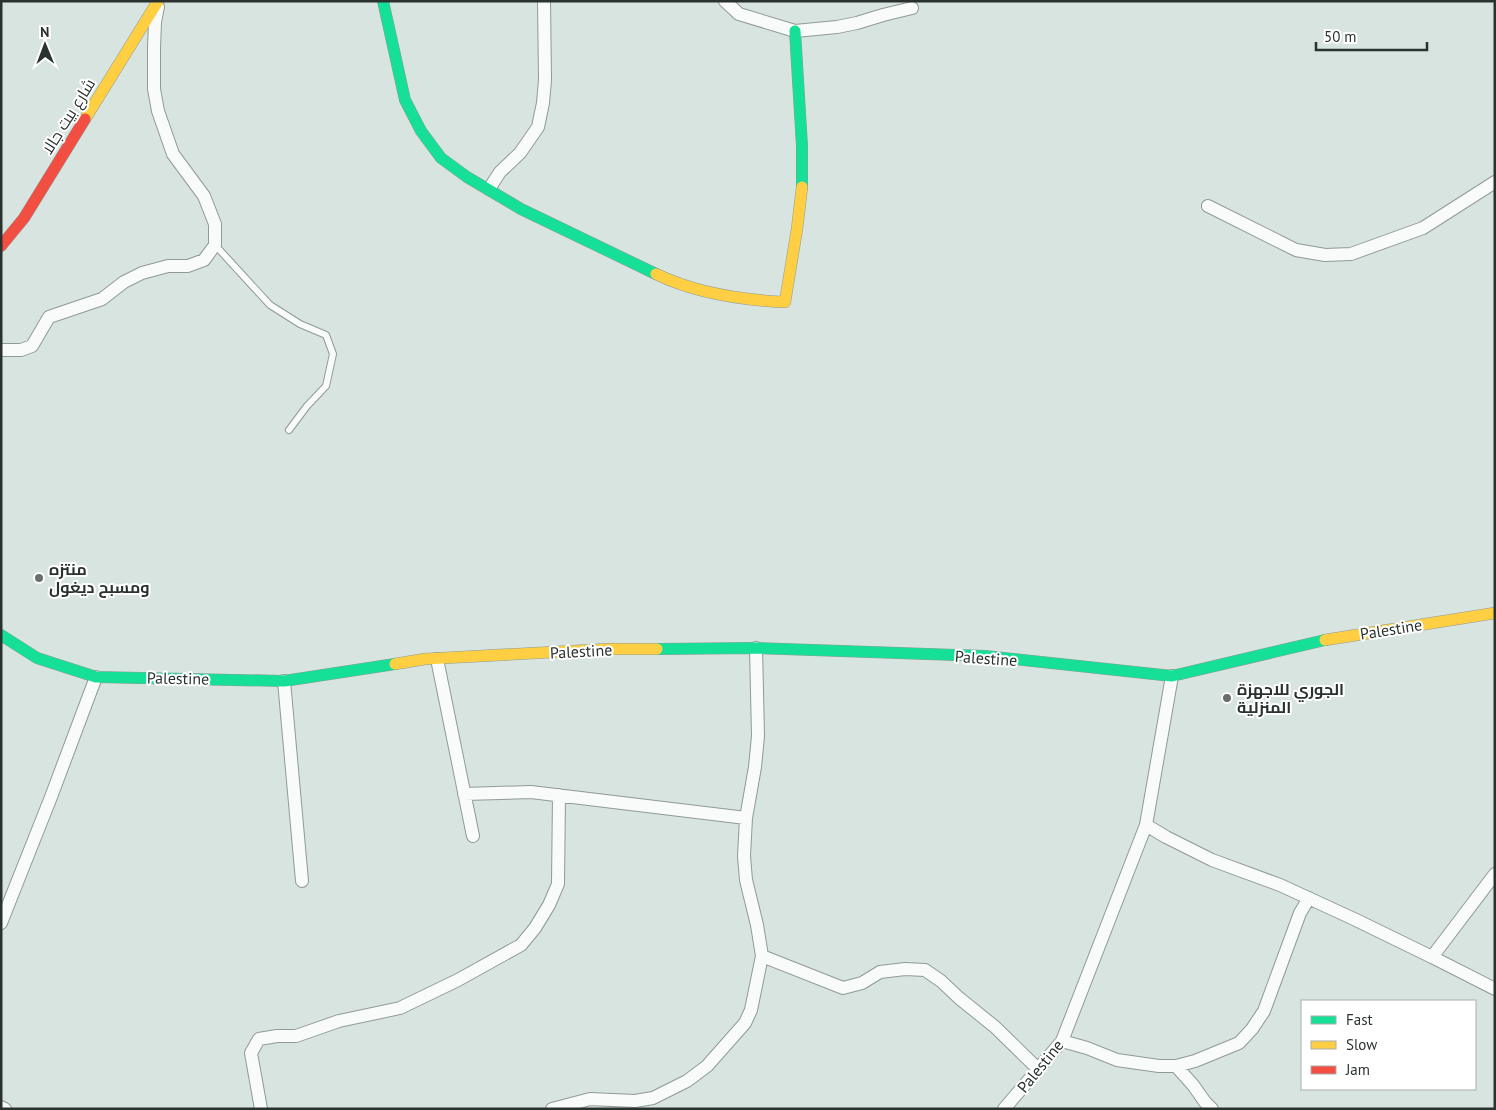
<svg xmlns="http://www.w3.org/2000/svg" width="1496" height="1110" viewBox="0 0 1496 1110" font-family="'PT Sans',Cairo,sans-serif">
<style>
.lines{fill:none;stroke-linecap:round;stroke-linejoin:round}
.lane-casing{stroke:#909a97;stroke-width:8}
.street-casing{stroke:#909a97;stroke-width:14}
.fast-casing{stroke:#909a97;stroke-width:12}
.slow-casing{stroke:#909a97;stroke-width:12}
.jam-casing{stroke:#909a97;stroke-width:12}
.lane{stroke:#f9fbfa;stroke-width:6}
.street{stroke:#f9fbfa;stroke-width:12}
.fast{stroke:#16e098;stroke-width:11}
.slow{stroke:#ffcf43;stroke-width:11}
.jam{stroke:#f24e42;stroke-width:11}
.poi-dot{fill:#67706e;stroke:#fff;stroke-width:2}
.labels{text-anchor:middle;stroke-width:4;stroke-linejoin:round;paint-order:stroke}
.street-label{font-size:16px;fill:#2a3230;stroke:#fff}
.poi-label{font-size:16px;font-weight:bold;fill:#2a3230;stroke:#fff;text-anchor:start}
</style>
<rect width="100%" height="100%" fill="#d7e4e0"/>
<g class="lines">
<defs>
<path id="lane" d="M215,245L270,305L300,324L326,335L333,354L326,386L307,406L289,430"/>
<path id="street" d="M725,1L739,14L795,31L837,27L857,23L883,15L912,8
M489,189L500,172L520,153L538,127L543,103L545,80L544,1
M1208,206L1296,250L1325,255L1351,254L1423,228L1495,182
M1,350H21L32,346L49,317L102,299L124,282L142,273L168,266H188L204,260L215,245V224L204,196L173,154L158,111L154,89V48L155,22L158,7
M437,659L473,836
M284,681L302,881
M464,794L531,792L746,818
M1146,825L1166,837L1212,860L1280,885L1354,919L1432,957
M1495,874L1432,957L1495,989
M1,923L51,797L96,677
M762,956L843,988L862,983L880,972L905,969L925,970L941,981L959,998L995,1027L1038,1069
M1062,1041L1087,1048L1117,1060L1159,1066H1176L1195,1061L1239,1043L1252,1029L1264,1011L1300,913L1309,898
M1176,1066L1193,1085L1205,1102L1212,1109
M1,1107L5,1109
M261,1109L251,1053L259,1039L277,1036H296L339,1021L400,1008L458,980L521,945L535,928L549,905L558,884L559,795
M552,1109L590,1099L635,1101L653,1098L687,1081L707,1066L745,1023L751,1010L762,956L757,925L746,880L744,856L746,818L755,767L758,736L756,648
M1004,1109L1062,1041L1146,825L1172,676"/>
<path id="fast" d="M383,1L405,100L421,131L441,158L467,177L521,209L656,274
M795,31L802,146V187
M1,635L37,658L96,677L284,681L395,664
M657,649L756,648L985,656L1172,676L1325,640"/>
<path id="slow" d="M85,119L158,1
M656,274C695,293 742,300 785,302L797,229L802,187
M1325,640L1495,613
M395,664L425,659L609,649H657"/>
<path id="jam" d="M1,246L24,218L85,119"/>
</defs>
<use href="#lane" class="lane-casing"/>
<use href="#street" class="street-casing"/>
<use href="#fast" class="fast-casing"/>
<use href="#slow" class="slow-casing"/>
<use href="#jam" class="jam-casing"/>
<use href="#lane" class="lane"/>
<use href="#street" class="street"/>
<use href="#fast" class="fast"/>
<use href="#slow" class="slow"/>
<use href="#jam" class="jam"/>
</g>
<g class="poi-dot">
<circle cx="39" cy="578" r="5"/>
<circle cx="1227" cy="698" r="5"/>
</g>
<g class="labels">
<g class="street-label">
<text transform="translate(68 116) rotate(-58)" y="6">شارع بيت جالا</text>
<text transform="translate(1391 629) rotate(-9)" y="6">Palestine</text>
<text transform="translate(581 651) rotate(-3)" y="6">Palestine</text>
<text transform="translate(986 658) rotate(4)" y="6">Palestine</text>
<text transform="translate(178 678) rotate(1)" y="6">Palestine</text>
<text transform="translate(1040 1066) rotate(-51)" y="6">Palestine</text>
</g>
<g class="poi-label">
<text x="49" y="575">منتزه<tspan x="49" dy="18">ومسبح ديغول</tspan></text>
<text x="1237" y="695">الجوري للاجهزة<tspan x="1237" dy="18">المنزلية</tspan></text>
</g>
</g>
<rect width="1496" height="1110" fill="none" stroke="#2a3230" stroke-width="5"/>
<rect x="1301" y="1000" width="175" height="90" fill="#ffffff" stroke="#aaadac"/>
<rect x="1311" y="1016" width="25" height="8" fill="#16e098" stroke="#aaadac"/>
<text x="1346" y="1025" font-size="15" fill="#2a3230">Fast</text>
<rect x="1311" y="1041" width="25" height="8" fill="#ffcf43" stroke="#aaadac"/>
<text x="1346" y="1050" font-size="15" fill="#2a3230">Slow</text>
<rect x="1311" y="1066" width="25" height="8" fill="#f24e42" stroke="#aaadac"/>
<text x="1346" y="1075" font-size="15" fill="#2a3230">Jam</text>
<g transform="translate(45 45) rotate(359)" stroke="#ffffff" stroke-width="4" paint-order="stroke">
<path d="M0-4L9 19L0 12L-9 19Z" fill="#2a3230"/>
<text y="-8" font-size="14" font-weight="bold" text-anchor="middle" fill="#2a3230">N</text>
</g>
<path d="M1316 42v8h111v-8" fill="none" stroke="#2a3230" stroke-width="2.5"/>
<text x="1324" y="42" font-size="15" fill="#2a3230" stroke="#ffffff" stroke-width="4" paint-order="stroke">50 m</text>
</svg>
